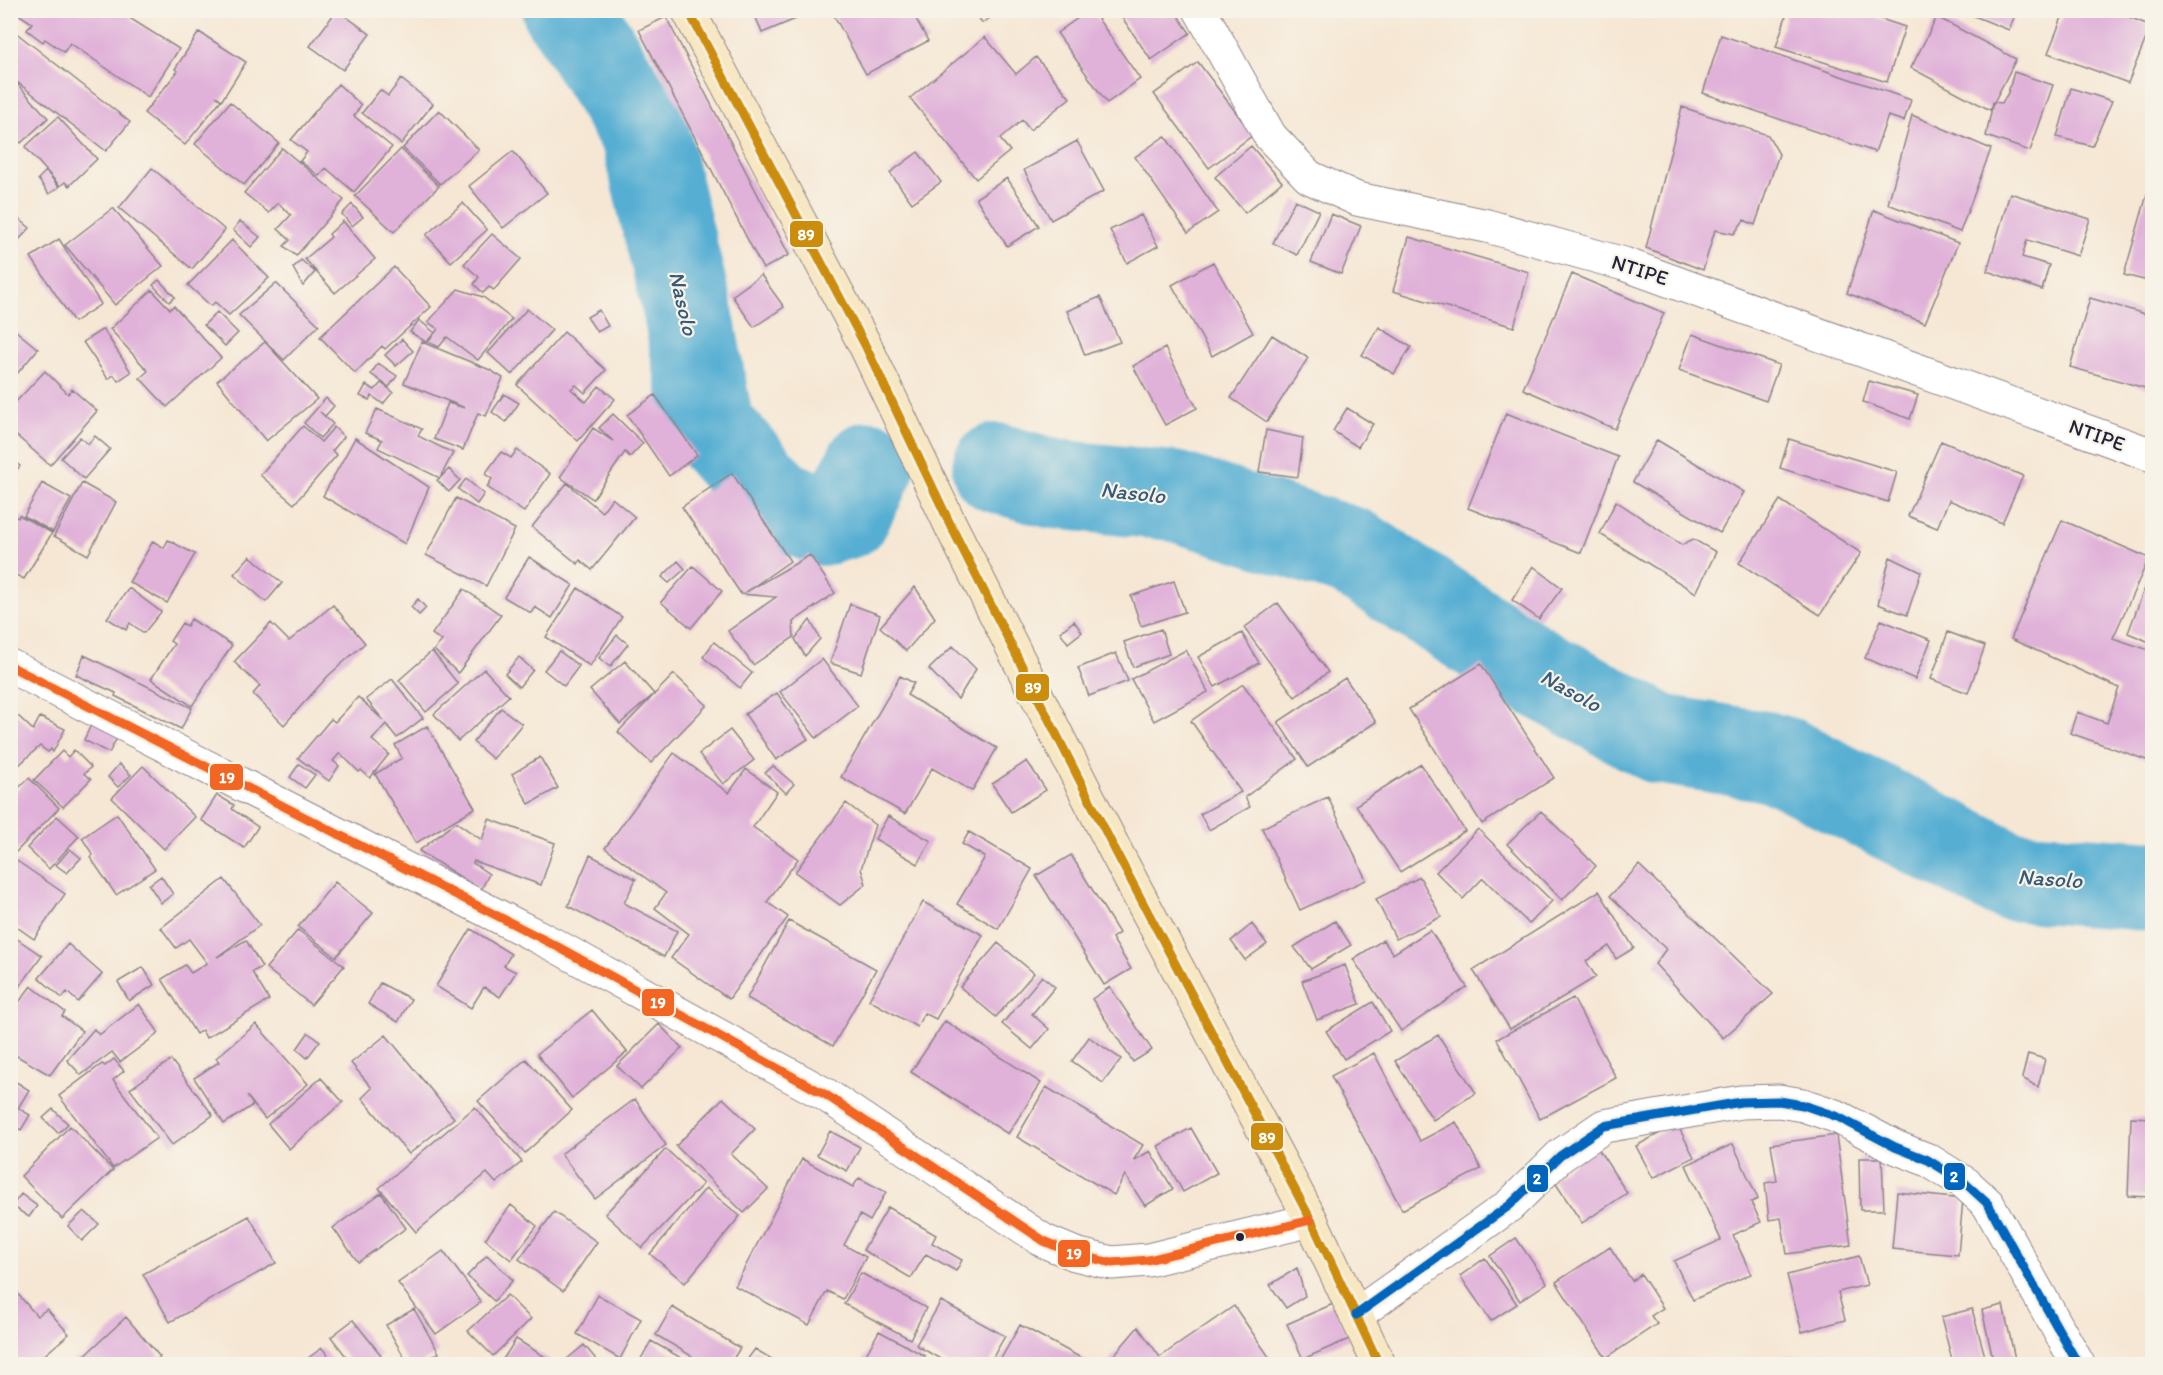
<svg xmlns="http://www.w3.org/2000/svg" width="2163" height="1375" viewBox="0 0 2163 1375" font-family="Itim,sans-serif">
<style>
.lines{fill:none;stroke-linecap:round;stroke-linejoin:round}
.stream{stroke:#56afd3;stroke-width:15}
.river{stroke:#56afd3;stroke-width:90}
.building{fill:#e0b1d9}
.street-casing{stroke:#8c8488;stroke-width:35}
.secondary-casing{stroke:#8c8488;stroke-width:35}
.street{stroke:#fff;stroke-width:33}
.secondary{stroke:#f8e7c3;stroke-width:33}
.bus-1-casing{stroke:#f7f3e8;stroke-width:14}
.bus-2-casing{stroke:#f7f3e8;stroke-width:14}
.bus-3-casing{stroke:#f7f3e8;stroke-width:14}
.bus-1{stroke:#cc8c0c;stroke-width:9}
.bus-2{stroke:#f26522;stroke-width:9}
.bus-3{stroke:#0065bd;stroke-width:9}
.bus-dot{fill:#22223b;stroke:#f7f3e8;stroke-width:2}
.labels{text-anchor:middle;stroke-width:4.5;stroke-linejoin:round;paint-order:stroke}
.street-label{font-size:21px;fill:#22223b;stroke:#f7f3e8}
.water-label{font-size:22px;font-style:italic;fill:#375a78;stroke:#f7f3e8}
.line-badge{stroke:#f7f3e8;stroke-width:2}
.badge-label{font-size:16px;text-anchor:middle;font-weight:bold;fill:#fff}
</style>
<rect width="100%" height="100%" fill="#f7f3e8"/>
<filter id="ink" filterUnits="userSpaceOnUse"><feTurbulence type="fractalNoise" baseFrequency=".0167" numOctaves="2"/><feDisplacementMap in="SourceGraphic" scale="12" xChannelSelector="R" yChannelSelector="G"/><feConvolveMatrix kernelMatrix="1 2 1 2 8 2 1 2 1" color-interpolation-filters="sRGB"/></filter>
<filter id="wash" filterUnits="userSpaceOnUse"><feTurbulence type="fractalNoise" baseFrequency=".008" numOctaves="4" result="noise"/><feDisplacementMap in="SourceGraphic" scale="24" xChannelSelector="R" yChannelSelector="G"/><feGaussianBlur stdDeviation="1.35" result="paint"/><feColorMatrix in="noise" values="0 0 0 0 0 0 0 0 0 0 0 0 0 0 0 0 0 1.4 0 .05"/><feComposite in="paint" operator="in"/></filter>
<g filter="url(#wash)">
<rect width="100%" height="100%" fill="#f6e7d4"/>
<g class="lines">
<path class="stream" d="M982,470L997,468"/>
<path class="river" d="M567,10L574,18L645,135L688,312L709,426L776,502L822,521L846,514L870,466
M997,468L1054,484L1174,496L1352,552L1529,667L1659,739L1764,756L1788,763L2009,876L2152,886"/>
</g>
<g id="blocks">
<path class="building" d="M12,10H134L131,19L179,49L148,97L70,43L64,52L45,39L43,42L27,30L32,23Z
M337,10L370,34L343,70L310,46Z
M753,10H795L798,18L762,33Z
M831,10H911L928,41L866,74Z
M974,10H1003L982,23Z
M1089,10H1092L1140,79L1107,103L1057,33Z
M1117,10H1174L1190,33L1151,60Z
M1788,10H1854L1905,27L1887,82L1776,47Z
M1959,10H2017L2009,30Z
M2065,10H2112L2151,26L2128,83L2048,53Z
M666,17L789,255L763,269L639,30Z
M1937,17L2016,59L1990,110L1911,68Z
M10,28L130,122L106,151L12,78L48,118L21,143L10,131Z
M199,32L246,62L222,100L216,96L221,100L185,145L144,113L178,71L175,69Z
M1721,35L1911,100L1904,121L1888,116L1875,152L1703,93Z
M985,37L1016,74L1036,57L1070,98L1030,130L1022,120L1000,139L1010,151L976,179L910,98Z
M1198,62L1253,135L1209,168L1154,94Z
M2014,72L2053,85L2030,151L1986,136L1993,102L2002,103L2008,93Z
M401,79L433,104L401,144L362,113L380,90L388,96Z
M338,84L361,105L354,116L392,147L354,192L326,168L319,176L300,161L307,152L291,140Z
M2071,88L2112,101L2092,146L2057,137Z
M230,102L279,143L244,185L195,144Z
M1682,107L1768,135L1779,154L1755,225L1744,220L1734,234L1715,230L1703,270L1646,248Z
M439,110L479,150L440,184L403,148Z
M1912,115L1991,149L1960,232L1888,204Z
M58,117L97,159L69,186L65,182L60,186L25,147Z
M1165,136L1218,212L1188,233L1135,157Z
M1077,141L1104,191L1051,220L1024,170Z
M1251,146L1282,182L1245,213L1215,177Z
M282,148L344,200L296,256L284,246L290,240L278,229L291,215L278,203L269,213L244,193Z
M401,149L439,186L394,232L355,196Z
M513,151L547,193L503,228L469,186Z
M918,152L941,182L912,203L890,173Z
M152,168L225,230L192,269L119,208Z
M46,171L59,187L49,194L38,179Z
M2152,177V282L2124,275Z
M1007,178L1039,226L1007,246L976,198Z
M2010,193L2090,219L2078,256L2027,240L2022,257L2049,265L2042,290L1987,271Z
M1295,200L1319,211L1297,255L1273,243Z
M463,203L487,230L451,262L426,235Z
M352,204L363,217L352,226L342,214Z
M113,208L163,266L115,305L65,245Z
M1874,210L1958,243L1925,323L1847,293Z
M10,211L30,228L10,249Z
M1331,214L1361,226L1341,274L1311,262Z
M1141,215L1158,246L1127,263L1110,230Z
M240,221L260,237L251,247L233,230Z
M343,221L375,259L335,293L305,259L331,237L329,234Z
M492,234L521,259L494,290L489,287L483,293L474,284L479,277L464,264Z
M1409,237L1529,272L1514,327L1393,291Z
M59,239L101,304L74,322L31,257Z
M232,240L269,278L229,315L215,302L211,306L188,285Z
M301,260L315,272L303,286L293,268Z
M1213,262L1253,333L1212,356L1172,285Z
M394,267L431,307L385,349L382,346L355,373L320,337Z
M1572,274L1664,313L1615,429L1523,389Z
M761,275L784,307L754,327L732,296Z
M159,280L175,297L169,302L153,285Z
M276,283L319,325L284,360L239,315Z
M458,289L483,297L512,319L478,360L447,337L439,347L428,342L438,329L428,322Z
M152,290L170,309L174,306L221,358L167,407L140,378L148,371L110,329Z
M1100,297L1120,342L1085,355L1067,311Z
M2090,298L2152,316V390L2070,367Z
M527,309L552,330L512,375L488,353Z
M599,310L608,326L597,332L587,317Z
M217,312L238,333L225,346L204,325Z
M419,320L435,333L426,342L410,332Z
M10,326L38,349L10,382Z
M1379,327L1411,347L1394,374L1362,355Z
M103,329L131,372L118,381L114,375L108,379L83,342Z
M564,332L606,370L585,393L576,385L571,389L586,402L599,386L615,399L578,441L517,385Z
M1692,334L1779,365L1766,401L1679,370Z
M1272,335L1308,358L1267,422L1231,398Z
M402,339L413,351L396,366L385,355Z
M265,342L317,399L266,441L217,381Z
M422,342L490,370L503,378L486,416L478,413L463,450L434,439L448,403L465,408L404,383Z
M1165,348L1197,408L1165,425L1133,366Z
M378,363L397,376L389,387L371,374Z
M45,371L68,394L72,389L97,411L50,465L10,430V408Z
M1869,381L1918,395L1910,419L1863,402Z
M381,383L393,392L383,404L372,396L369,400L360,396L366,385L375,390Z
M504,394L519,403L506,422L492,412Z
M655,395L697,455L669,476L627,415Z
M326,398L334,406L325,416L320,412L333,424L320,438L304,423Z
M1347,408L1373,424L1358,447L1333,431Z
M377,409L422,429L418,436L453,453L440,478L449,469L460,480L449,492L437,480L440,478L378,448L382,440L365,433Z
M1506,413L1618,457L1581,553L1468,508Z
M613,414L643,443L630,457L625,452L593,499L560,477L593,428L613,441L599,428Z
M303,426L321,442L334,427L344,437L332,451L337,455L294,504L260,475Z
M1266,430L1303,438L1298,477L1259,472Z
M95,436L110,449L84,479L61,458L80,437L88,444Z
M355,438L429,487L405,544L323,496Z
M1789,439L1897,472L1888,502L1780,468Z
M1657,440L1744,492L1720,533L1633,482Z
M1941,441L2023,476L2002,523L1949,500L1937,528L1908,516Z
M517,450L550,474L524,512L487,487L492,479L485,474L501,452L511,458Z
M10,458L20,466L10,478Z
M732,473L790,561L746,592L810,555L835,593L793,622L794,637L753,665L728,631L776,597L741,594L682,507Z
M466,479L484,494L477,504L458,489Z
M42,483L71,499L53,532L24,516Z
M82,483L116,502L88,555L54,536Z
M567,483L602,512L612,498L635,517L592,570L580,560L578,564L532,527Z
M456,498L515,529L486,586L426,555Z
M1780,500L1861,553L1820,615L1739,563Z
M1616,501L1682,545L1693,539L1716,552L1696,593L1600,534Z
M10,514L18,518L19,515L52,533L24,579L10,572Z
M2062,520L2149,558L2113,638L2152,651V762L2070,733L2077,712L2107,723L2119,688L2011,639Z
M168,540L195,554L167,603L129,582L153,541L164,548Z
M250,556L282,583L266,602L234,574Z
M529,557L573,585L552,618L535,607L531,613L504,597Z
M1890,557L1921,572L1907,615L1878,604Z
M678,561L685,569L669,583L662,577Z
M693,566L722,591L691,628L661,602Z
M1533,566L1562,588L1539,619L1512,600Z
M2152,568V643L2128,633Z
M1174,581L1185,612L1141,626L1131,596Z
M915,587L935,618L906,651L880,627Z
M129,588L161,612L144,633L130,623L126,630L107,618Z
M578,588L622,617L590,666L546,637Z
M464,589L501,615L458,673L434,650L442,641L432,634Z
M418,599L426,608L419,615L411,607Z
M1278,603L1328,672L1295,697L1244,628Z
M850,604L880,615L861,673L830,663Z
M333,605L365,643L328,676L284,725L253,694L260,686L234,662L271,623L289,641Z
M191,619L232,645L192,706L151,679L174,644L170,641L182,623L187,626Z
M810,620L820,639L805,656L795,639Z
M1881,620L1931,640L1915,679L1865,658Z
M1074,621L1082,632L1068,643L1060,632Z
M1161,629L1169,654L1133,667L1124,642Z
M1948,632L1985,646L1968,693L1931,679Z
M1242,633L1259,663L1215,687L1198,657Z
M617,635L628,644L610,667L599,658Z
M714,642L752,673L740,688L703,657Z
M953,646L976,669L958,699L929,669Z
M1186,650L1208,692L1154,721L1131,679Z
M432,651L458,684L426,712L399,680Z
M559,651L579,666L564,686L544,670Z
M1116,653L1128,681L1089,696L1078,668Z
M84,655L192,708L181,729L115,696L116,693L76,675Z
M519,657L533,670L519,687L505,674Z
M822,659L858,706L816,738L780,692Z
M625,661L654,694L620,724L590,690Z
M1481,664L1554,778L1482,824L1409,709Z
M484,669L509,696L458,741L434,714Z
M674,674L707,705L651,763L618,732Z
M900,676L914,683L907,695L997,748L972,791L932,768L905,814L841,777Z
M1345,678L1376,722L1308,767L1278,722Z
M392,679L423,718L397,738L386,724L372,740L389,754L370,778L361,770L359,772L340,753L333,761L339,766L329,781L298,758L331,719L335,722L358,697L384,721L366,699Z
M1243,684L1297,759L1245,797L1250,807L1209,830L1200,814L1241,792L1191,721Z
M777,693L808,739L776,760L745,714Z
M501,708L522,724L493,759L473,742Z
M16,714L33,730L40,717L65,729L53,752L51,749L48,752L40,746L10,773V717Z
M96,714L122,728L109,753L84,740Z
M427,726L475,808L416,843L375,774L402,758L395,745Z
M730,730L754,760L723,784L699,754Z
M74,750L91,767L84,774L91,779L63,807L34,780L62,751L68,757Z
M674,753L729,793L746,769L777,792L753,827L798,859L767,902L788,917L729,999L671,958L689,934L655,908L666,893L605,848Z
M540,757L558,788L529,804L512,774Z
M1027,761L1046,790L1011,812L992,784Z
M119,764L131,775L118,787L108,777Z
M299,764L315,775L305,788L290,777Z
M1421,764L1465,831L1400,872L1356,805Z
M143,766L195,817L164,849L112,798Z
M773,766L794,784L786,793L765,773Z
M29,778L59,808L13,855L10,853V796Z
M217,795L234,805L232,809L258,827L244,848L201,820Z
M1328,797L1366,880L1300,910L1262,828Z
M846,803L875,825L861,869L866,884L840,905L795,872Z
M1541,811L1596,866L1562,900L1507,844Z
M117,814L155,869L116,895L90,857L93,855L82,838Z
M57,816L79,836L49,869L27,848Z
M888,816L931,841L918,864L875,839Z
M489,819L555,843L541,885L474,861L473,863L489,874L481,890L419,851L456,822L482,840Z
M1478,829L1552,901L1529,924L1483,878L1463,899L1436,872Z
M969,832L1032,869L998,929L957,904L985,857L962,844Z
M70,849L81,858L67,873L56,865Z
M590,855L636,879L624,903L677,931L664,957L568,906Z
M1071,855L1119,933L1112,938L1131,969L1104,985L1036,876Z
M17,861L65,894L34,939L10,922V870Z
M1639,865L1773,994L1723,1038L1655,964L1666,949L1610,896Z
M161,876L173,894L161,903L149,885Z
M1420,877L1441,917L1396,939L1376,899Z
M224,879L260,925L217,957L246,940L262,967L252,972L269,1000L206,1038L202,1030L196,1034L162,979L185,965L191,973L207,963L189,939L176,948L161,928Z
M335,882L373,913L336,957L298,927Z
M1599,891L1634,948L1616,959L1609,946L1586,961L1596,977L1510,1029L1473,970Z
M923,902L983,935L936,1019L924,1013L917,1027L869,1000Z
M789,921L876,969L833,1046L747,998Z
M1335,921L1351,945L1311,969L1294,947Z
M1252,924L1267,944L1245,960L1231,941Z
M471,929L511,954L504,966L516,972L500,997L484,987L471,1008L436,986Z
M298,930L344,966L311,1005L266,968Z
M1430,930L1467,987L1401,1031L1353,959L1383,940L1393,954Z
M10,934L42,956L10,1000Z
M998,943L1034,973L996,1017L960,987Z
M68,944L102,974L78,1002L67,992L62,998L39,978Z
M1345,965L1360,1004L1317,1020L1302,981Z
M143,967L154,985L129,1001L118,982Z
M1042,976L1055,987L1032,1014L1049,1029L1032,1049L1002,1024Z
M380,983L411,999L398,1022L368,1004Z
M31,986L65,1012L62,1016L82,1031L50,1075L10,1052V1014Z
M1110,987L1152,1050L1133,1062L1092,999Z
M1573,998L1616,1078L1540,1119L1497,1039Z
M1373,1002L1390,1031L1344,1059L1326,1031Z
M139,1004L159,1033L120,1062L112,1052L81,1075L67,1060L94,1029L99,1035Z
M592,1010L627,1052L572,1098L537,1054Z
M945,1021L1041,1083L1008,1134L911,1072Z
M256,1024L308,1084L265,1119L247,1096L253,1105L224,1124L194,1078L219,1062L216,1058Z
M659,1024L682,1048L641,1089L617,1066Z
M308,1033L320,1041L307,1058L297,1049Z
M386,1035L454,1118L409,1154L362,1098L372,1088L351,1063Z
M1438,1035L1476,1093L1433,1120L1395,1061Z
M1089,1037L1121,1059L1103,1083L1072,1061Z
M1374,1053L1420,1141L1456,1122L1481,1169L1402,1210L1331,1076Z
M2028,1054L2045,1059L2038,1087L2022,1078Z
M114,1059L124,1071L113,1080L157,1138L113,1168L59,1096L102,1064L105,1066Z
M526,1059L572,1110L525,1153L478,1101Z
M171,1060L213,1115L172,1145L130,1089Z
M10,1078L29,1090L18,1108L30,1115L21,1130L10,1124Z
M321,1078L343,1102L289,1149L268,1124Z
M1046,1087L1143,1145L1133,1161L1150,1151L1173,1189L1145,1206L1125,1175L1114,1195L1017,1137Z
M723,1098L755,1129L731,1154L768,1189L744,1213L676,1146Z
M635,1099L666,1145L595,1199L561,1154Z
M475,1107L522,1162L496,1183L487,1173L416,1232L379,1188Z
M53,1109L68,1124L58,1133L43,1118Z
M2131,1117L2152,1118V1197L2128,1196Z
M1677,1124L1694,1157L1653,1178L1636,1146Z
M70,1126L113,1170L62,1219L21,1176Z
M1191,1128L1217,1173L1183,1192L1158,1146Z
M830,1131L860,1147L847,1171L817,1155Z
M1836,1135L1851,1245L1787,1254L1781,1218L1769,1220L1765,1183L1777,1181L1771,1144Z
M1733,1144L1758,1199L1751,1202L1761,1222L1733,1235L1751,1274L1693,1300L1674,1261L1721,1240L1686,1165Z
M1597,1147L1627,1193L1582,1223L1552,1178Z
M666,1149L703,1184L642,1248L605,1214Z
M1859,1158H1882L1884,1210H1860Z
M802,1159L853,1187L859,1178L886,1192L870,1221L860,1215L844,1245L866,1257L843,1299L827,1291L809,1325L735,1286Z
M706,1188L740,1216L685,1283L650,1254Z
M1897,1192L1963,1199L1958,1255L1892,1249Z
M381,1193L406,1228L358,1262L333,1228Z
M21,1194L37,1206L29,1217L12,1206Z
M511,1205L537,1226L511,1260L485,1239Z
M888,1207L936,1235L932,1243L962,1260L956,1271L926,1254L911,1278L863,1250Z
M84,1211L99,1224L82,1241L68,1226Z
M554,1212L597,1242L563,1291L519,1259Z
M249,1216L276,1263L170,1322L143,1274Z
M1516,1238L1547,1283L1520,1301L1490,1256Z
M1610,1247L1632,1281L1641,1274L1663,1308L1651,1316L1657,1324L1606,1358L1556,1282Z
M443,1251L481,1302L436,1334L398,1283Z
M487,1255L513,1280L494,1301L467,1276Z
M1859,1256L1867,1285L1838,1292L1845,1320L1802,1332L1787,1275Z
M1485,1258L1517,1304L1491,1321L1460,1276Z
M1297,1268L1305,1296L1286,1308L1270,1285Z
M861,1273L926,1308L910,1339L844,1304Z
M10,1285L37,1316L47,1309L69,1334L34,1364H10Z
M507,1295L531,1319L493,1356L468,1331Z
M598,1295L641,1319L620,1359L577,1334Z
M941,1301L1005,1336L989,1364H949L916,1345Z
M1333,1304L1349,1339L1303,1359L1287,1324Z
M2003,1305L2015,1359L1994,1364L1982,1310Z
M1234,1306L1274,1364H1163L1159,1360L1155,1364H1111L1108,1362L1138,1327L1160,1357Z
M672,1307L740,1348L730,1364H705L656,1335Z
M414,1309L439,1353L418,1364H408L386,1325Z
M1972,1309L1986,1360L1970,1364H1953L1941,1317Z
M126,1317L160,1357L151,1364H70L79,1357L81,1359Z
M353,1320L381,1355L370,1364H352L331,1337Z
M1020,1325L1087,1361L1085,1364H998Z
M879,1331L925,1356L920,1364H861Z
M516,1339L550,1360L547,1364H500Z
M651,1341L692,1364H638Z
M584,1345L600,1364H561Z
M322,1348L335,1364H300Z
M755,1349L780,1364H744Z
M1832,1356V1364H1786L1785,1357Z"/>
</g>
</g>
<g filter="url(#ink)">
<use href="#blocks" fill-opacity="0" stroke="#8c8488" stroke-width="1.5"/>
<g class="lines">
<defs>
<path id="street" d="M1200,10L1270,136L1309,177L1357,199L1487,226L1624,264L2152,455
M10,666L558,947L826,1095L1044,1241L1075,1254L1112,1263L1148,1260L1311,1220
M1356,1315L1510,1205L1560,1156L1604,1126L1741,1102L1779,1101L1803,1105L1838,1117L1895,1147L1928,1160L1965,1183L1988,1204L2078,1364"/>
<path id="secondary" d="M688,10L866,347L951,526L1116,852L1311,1220L1379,1364"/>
</defs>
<use href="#street" class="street-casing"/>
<use href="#secondary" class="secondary-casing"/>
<use href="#street" class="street"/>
<use href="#secondary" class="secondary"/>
<defs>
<path id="bus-1" d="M688,10L866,347L951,526L1116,852L1311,1220L1379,1364"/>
<path id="bus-2" d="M10,666L558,947L826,1095L1044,1241L1075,1254L1112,1263L1148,1260L1311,1220"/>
<path id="bus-3" d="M1356,1315L1510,1205L1560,1156L1604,1126L1741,1102L1779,1101L1803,1105L1838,1117L1895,1147L1928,1160L1965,1183L1988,1204L2078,1364"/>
</defs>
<use href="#bus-1" class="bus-1-casing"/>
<use href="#bus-2" class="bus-2-casing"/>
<use href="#bus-3" class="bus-3-casing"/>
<use href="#bus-1" class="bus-1"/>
<use href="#bus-2" class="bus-2"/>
<use href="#bus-3" class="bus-3"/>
</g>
</g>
<circle class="bus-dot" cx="1240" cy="1237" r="5"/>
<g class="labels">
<g class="street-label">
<text transform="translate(1640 270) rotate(18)" y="7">NTIPE</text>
<text transform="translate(2097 435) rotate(20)" y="7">NTIPE</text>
</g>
<g class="water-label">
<text transform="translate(684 303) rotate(77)" y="8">Nasolo</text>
<text transform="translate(1133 492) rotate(6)" y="8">Nasolo</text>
<text transform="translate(1571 690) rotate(29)" y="8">Nasolo</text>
<text transform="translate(2050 878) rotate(4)" y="8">Nasolo</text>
</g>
</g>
<g class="line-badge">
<rect x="789" y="220" width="35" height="28" rx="6" fill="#cc8c0c"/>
<rect x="1015" y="673" width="35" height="29" rx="6" fill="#cc8c0c"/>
<rect x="209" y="763" width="35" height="28" rx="6" fill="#f26522"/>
<rect x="641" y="988" width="34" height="29" rx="6" fill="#f26522"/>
<rect x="1250" y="1122" width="34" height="29" rx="6" fill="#cc8c0c"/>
<rect x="1943" y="1162" width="23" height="29" rx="6" fill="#0065bd"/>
<rect x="1526" y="1164" width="23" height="29" rx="6" fill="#0065bd"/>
<rect x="1057" y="1239" width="34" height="29" rx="6" fill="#f26522"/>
</g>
<g class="badge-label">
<text x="806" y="240">89</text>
<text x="1033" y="693">89</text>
<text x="227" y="783">19</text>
<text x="658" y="1008">19</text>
<text x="1267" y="1143">89</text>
<text x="1954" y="1182">2</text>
<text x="1537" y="1184">2</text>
<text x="1074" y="1259">19</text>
</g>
<rect width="2163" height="1375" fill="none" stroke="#f7f3e8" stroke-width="36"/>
</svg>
